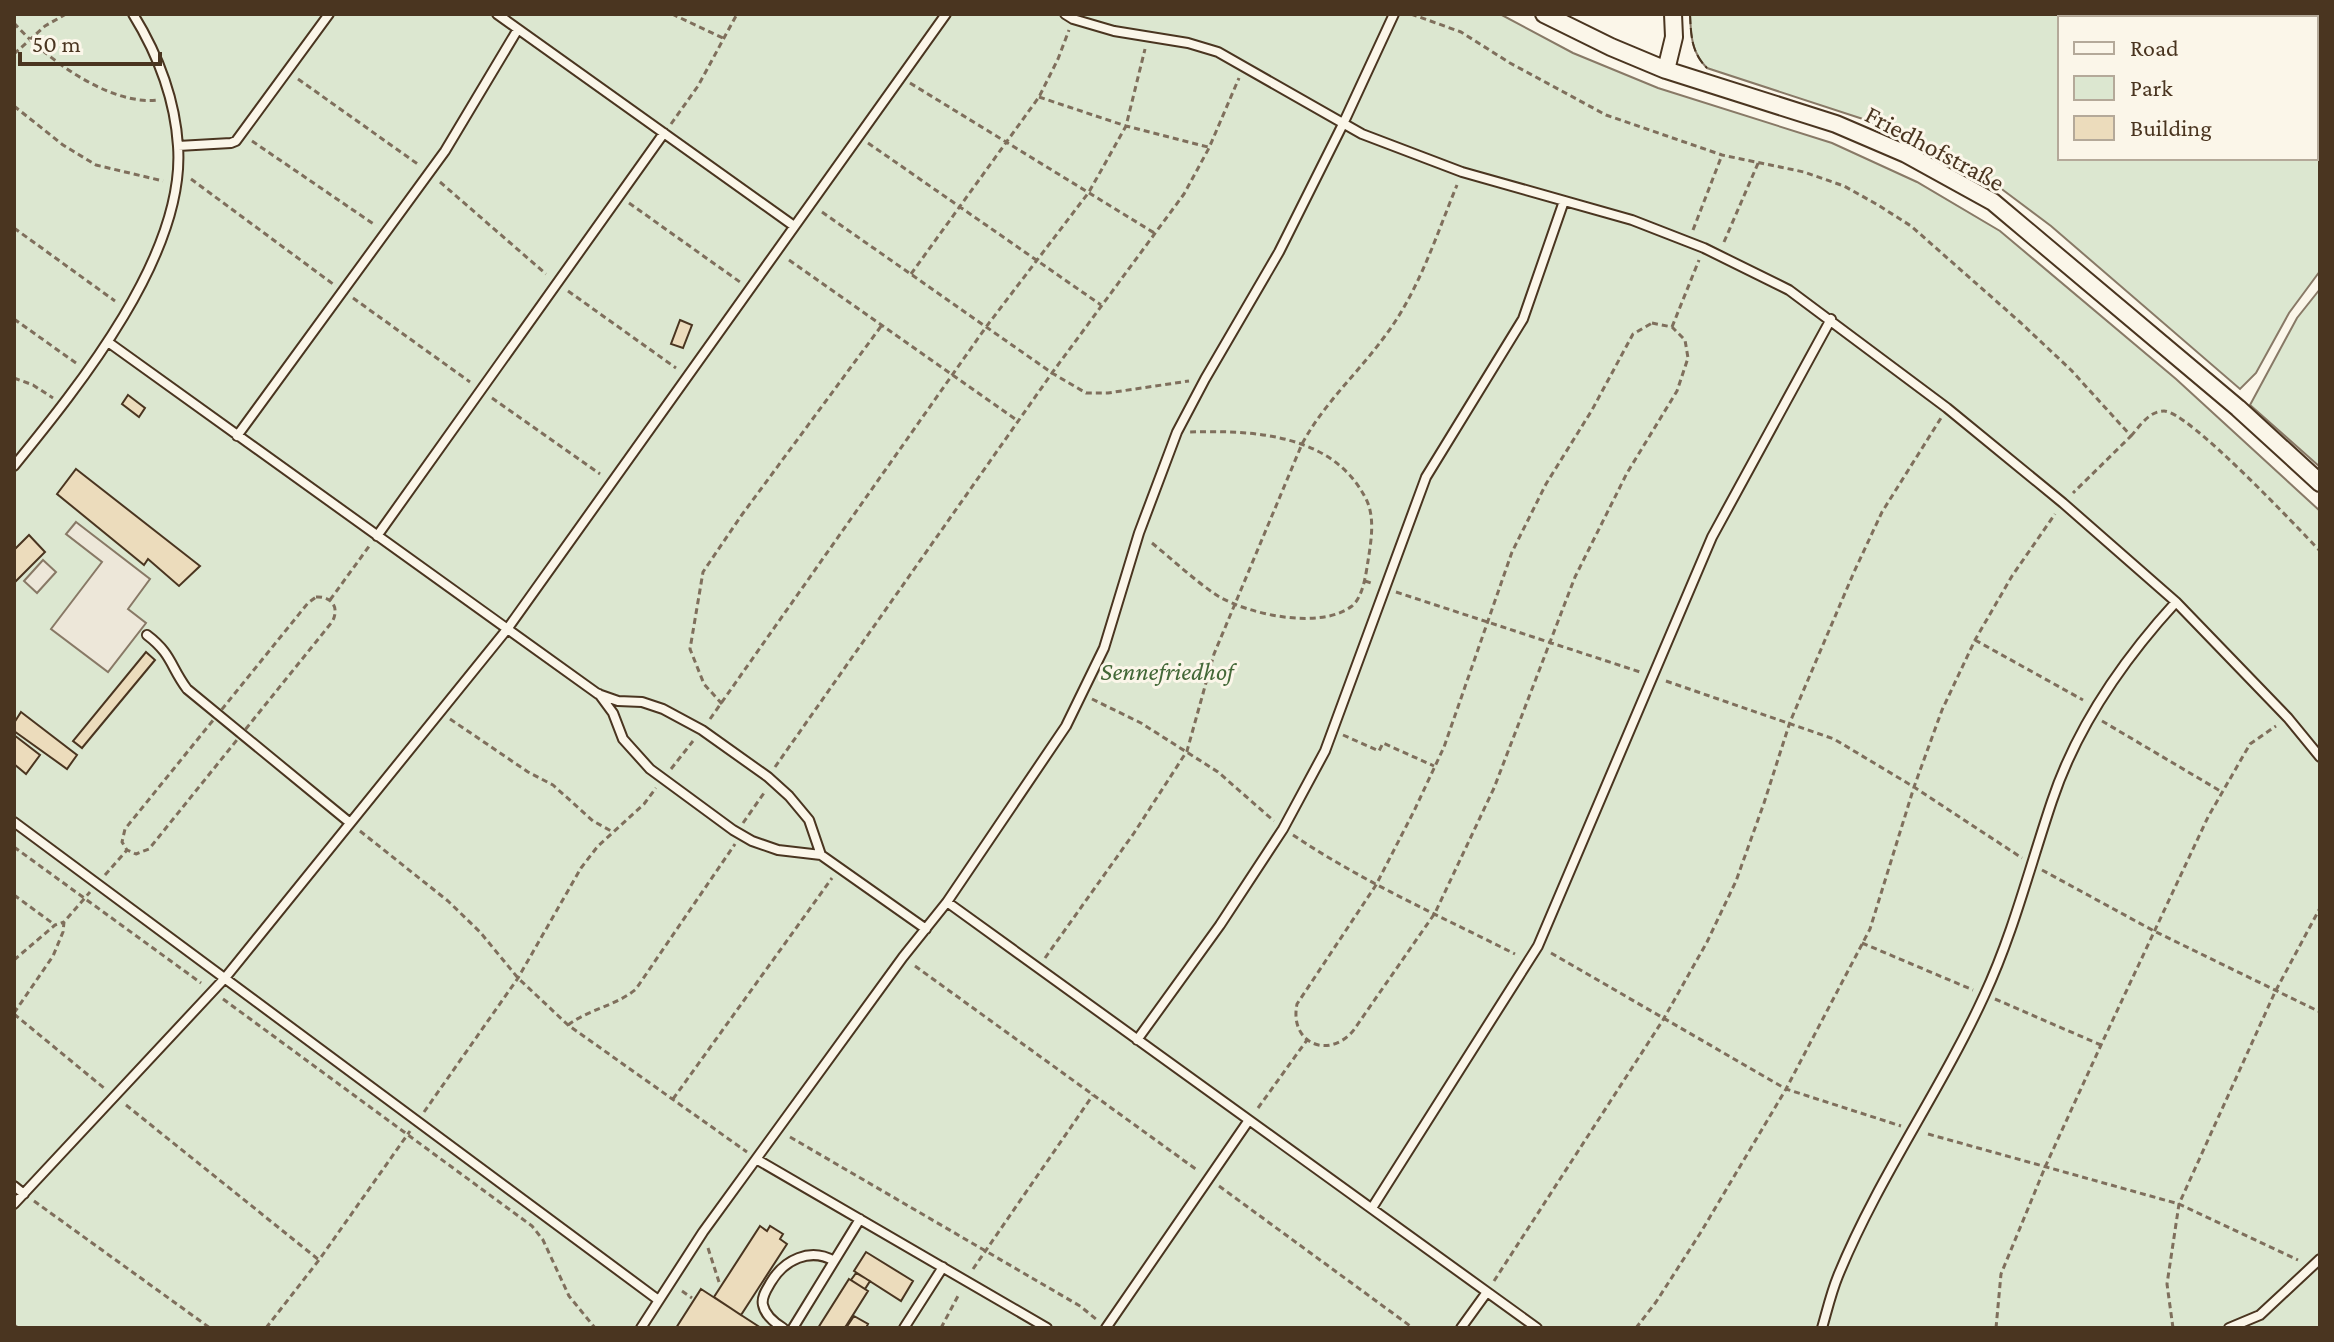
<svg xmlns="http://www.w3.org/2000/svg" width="2334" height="1342" viewBox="0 0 2334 1342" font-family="'Crimson Pro',serif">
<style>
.green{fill:#dce7d0;stroke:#887966;stroke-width:2;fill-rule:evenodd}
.parking{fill:#ede7d9;stroke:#887966;stroke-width:2}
.building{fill:#ecdcbc;stroke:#4a3520;stroke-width:2}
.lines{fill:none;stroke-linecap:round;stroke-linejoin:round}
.lane-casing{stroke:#4a3520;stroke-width:12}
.street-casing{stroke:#4a3520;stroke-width:20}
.path{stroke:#7f6f5c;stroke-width:3;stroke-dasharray:6 4;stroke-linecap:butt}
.lane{stroke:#fbf6e9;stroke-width:8}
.street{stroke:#fbf6e9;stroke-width:16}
.fence{stroke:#4a3520;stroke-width:2;stroke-dasharray:10 4;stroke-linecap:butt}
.labels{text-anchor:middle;stroke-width:6;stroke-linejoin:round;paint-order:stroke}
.street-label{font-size:26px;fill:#4a3520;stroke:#fbf6e9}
.park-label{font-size:26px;font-style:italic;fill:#436837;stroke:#fbf6e9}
</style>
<rect width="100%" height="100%" fill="#fbf6e9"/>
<path class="green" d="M14,14H1500L1573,53L1658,88L1832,143L1917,182L2000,231L2176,379L2320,511V1328H14Z
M1690,14H2320V271L2289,313L2256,373L2240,389L2051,226L1995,184L1922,144L1869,121L1707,68C1691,52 1691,35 1690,14ZM2060,18H2316V158H2060Z
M2320,289V467L2250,405L2297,318Z"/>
<path class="parking" d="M76,522L150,579L128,609L146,623L108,672L51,629L102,562L66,534Z
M43,560L56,572L37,593L24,581Z"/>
<path class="building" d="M680,320L692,325L683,348L671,344Z
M128,395L145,408L139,417L122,404Z
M76,469L200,566L179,586L148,559L144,565L57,494Z
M29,535L45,552L14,583V550Z
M146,652L155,660L82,748L73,741Z
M21,712L77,755L67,769L14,731V723Z
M14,735L40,755L26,774L14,764Z
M760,1226L767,1231L770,1226L783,1234L780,1239L787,1244L741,1315L714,1297Z
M866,1252L913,1281L901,1301L854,1271Z
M856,1273L870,1281L865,1289L851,1280Z
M849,1279L868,1291L846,1326L844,1328H818Z
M701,1289L761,1328H676Z
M854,1316L868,1324L866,1328H846Z"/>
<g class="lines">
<defs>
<path id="lane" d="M497,14L794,226
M1065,14L1073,19L1114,31L1188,43L1218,52L1362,134L1462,172L1632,220L1704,248L1789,290L1947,408L2063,503L2176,602L2288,718L2320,757
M178,146L231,143L236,141L329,14
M108,342L598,694L618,701L642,702L663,709L702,730L768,777L789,796L809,820L821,855L926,929
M237,436L445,151L518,29
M14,466C79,386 186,254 178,146C175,99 157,53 133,14
M377,536L664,133
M147,635C172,654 170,666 187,689L349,822
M599,694L613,713L623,739L650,769L733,830L752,841L778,850L821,855
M14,822L657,1299
M947,902L1537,1328
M1137,1040L1220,925L1283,829L1325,751L1426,477L1523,319L1564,201
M756,1159L1047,1328
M14,1186L24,1194
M14,1204L225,978L508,628L946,14
M1372,1208L1538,946L1712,537L1831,319
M641,1328L703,1232L903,957L947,902L1066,726L1104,648L1139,533L1177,432L1205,379L1279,252L1343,124L1394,14
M783,1328C775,1323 765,1315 763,1305C761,1297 767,1289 771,1282C784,1260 810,1247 834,1261
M793,1328L860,1219
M904,1328L943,1267
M1106,1328L1249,1120
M1461,1328L1487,1292
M1822,1328C1827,1311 1831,1293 1838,1276C1878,1178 1940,1092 1984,996C2013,934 2030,866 2052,801C2077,726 2123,660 2176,602
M2229,1328L2260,1315L2320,1259"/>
<path id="street" d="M1544,14L1611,47L1666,70L1836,124L1906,154L1993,202L2238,408L2320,483
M1666,70L1674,37L1673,14"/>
</defs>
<use href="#lane" class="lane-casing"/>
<use href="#street" class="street-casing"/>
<path class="path" d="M672,14L723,38
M1411,14L1461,32L1510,63L1606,115L1722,155L1804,172L1844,186L1878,205L1911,226L2021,323L2071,370L2131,436L2073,493
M2288,14L2293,18
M14,23C44,57 109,106 158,100
M2316,35L2320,38
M14,54L45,26L66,14
M298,79L419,165
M910,83L1156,234
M1039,97L1126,126L1208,147
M14,106L63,145L96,165L163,181
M671,124L698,86L737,14
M252,141L375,225
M868,143L1101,305
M191,179L333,284
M440,182L546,274
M629,203L740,282
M822,212L1052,373L1086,393H1108L1189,381
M14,228L115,301
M1693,230L1722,155
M1724,242L1759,161
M789,260L1018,421
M911,274L1039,97L1058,59L1069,30
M568,291L676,368
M353,298L470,382
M14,319L76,363
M1652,323L1672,327L1685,340L1688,358L1677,391L1627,473L1575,577L1494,788L1435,913L1353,1031C1328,1060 1289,1043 1297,1004L1376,885L1414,811L1444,747L1512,552L1546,484L1592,410L1633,334Z
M1672,327L1699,260
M14,378L33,385L53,398
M492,398L600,474
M2131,436C2140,426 2149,411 2164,411C2188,411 2298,528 2320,551
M1152,543C1173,560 1195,581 1218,596C1250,615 1321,630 1352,606C1363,597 1366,574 1368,561C1371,542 1375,519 1367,501C1335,434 1254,430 1190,432
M1365,581L1374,584
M1396,592L1640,672
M316,597C332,596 340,608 332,622L149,849L136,854L127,850L122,842L125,829L308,603Z
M330,600L370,545
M1975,640L2083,700
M1666,681L1834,739L1914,787L2022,858
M1092,699L1141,723L1218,772L1274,821
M722,704L704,684L690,649L703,572L741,516L882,325
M450,719L528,772L553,785L593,821L613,832
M710,719L986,327L1089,192L1126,126L1145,49
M2102,721L2222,792
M1343,735L1379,751L1383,743L1434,766
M775,767L1052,373L1184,194L1209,148L1239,78
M671,769L693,741
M743,823L764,793
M360,831L448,901L480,932L518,978L568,1025L747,1152
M1293,835C1363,882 1440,916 1515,954
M14,847L201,983
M2042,870L2154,931L2320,1012
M105,875L127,850
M14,895L55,925
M1862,943L1973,990
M1551,953L1786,1089L1901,1126
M1045,958L1134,833L1187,751L1214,654L1302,444C1324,403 1358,373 1385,336C1419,291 1436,236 1457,185
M14,960L55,925L64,922
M915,966L1197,1170
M223,999L532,1226L543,1240L569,1296L595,1328
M1995,999L2101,1045
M14,1013L53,956L63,932L64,922L90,892
M14,1014L104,1088
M568,1025C589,1009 616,1006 636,989L735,844
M673,1099L832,878
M126,1105L319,1260
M1258,1108L1307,1040
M424,1112L518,978L581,868L598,846L644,804L656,788
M1928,1134L2179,1204L2298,1260
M790,1137L1080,1306L1096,1319
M1219,1186L1413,1328
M34,1201L210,1328
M708,1248L719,1282
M973,1269L1093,1095
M1494,1281L1663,1020L1707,942L1736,881L1764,803L1790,722L1854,572L1882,512L1941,418
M682,1291L692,1298
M14,1325L18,1328
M266,1328L319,1260L410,1131
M941,1328L959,1294
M1636,1328L1656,1302L1701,1232L1786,1089L1870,929L1914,787L1942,710L1975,640L2012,576L2055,514
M1996,1328L2001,1274L2046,1165L2101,1045L2208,817L2250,744L2276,726
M2173,1328L2167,1284L2179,1204L2275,992L2320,908"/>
<use href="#lane" class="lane"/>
<use href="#street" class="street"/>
<path class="fence" d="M1690,14C1691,35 1691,52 1707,68"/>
</g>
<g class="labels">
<g class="street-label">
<text transform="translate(1935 148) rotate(28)" y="9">Friedhofstraße</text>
</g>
<g class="park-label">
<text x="1167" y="680">Sennefriedhof</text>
</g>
</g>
<rect width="2334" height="1342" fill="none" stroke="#4a3520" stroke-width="32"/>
<rect x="2058" y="16" width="260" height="144" fill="#fbf6e9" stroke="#b4a999" stroke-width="2"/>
<rect x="2074" y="42" width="40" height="12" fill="#fbf6e9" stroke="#b4a999" stroke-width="2"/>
<text x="2130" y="56" font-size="24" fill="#4a3520">Road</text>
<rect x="2074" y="76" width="40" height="24" fill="#dce7d0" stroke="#b4a999" stroke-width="2"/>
<text x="2130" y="96" font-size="24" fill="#4a3520">Park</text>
<rect x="2074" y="116" width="40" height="24" fill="#ecdcbc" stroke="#b4a999" stroke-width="2"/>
<text x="2130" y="136" font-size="24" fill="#4a3520">Building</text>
<path d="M20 52v12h140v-12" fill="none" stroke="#4a3520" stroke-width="4"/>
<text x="32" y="52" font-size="24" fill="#4a3520" stroke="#fbf6e9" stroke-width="6" paint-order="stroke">50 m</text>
</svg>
